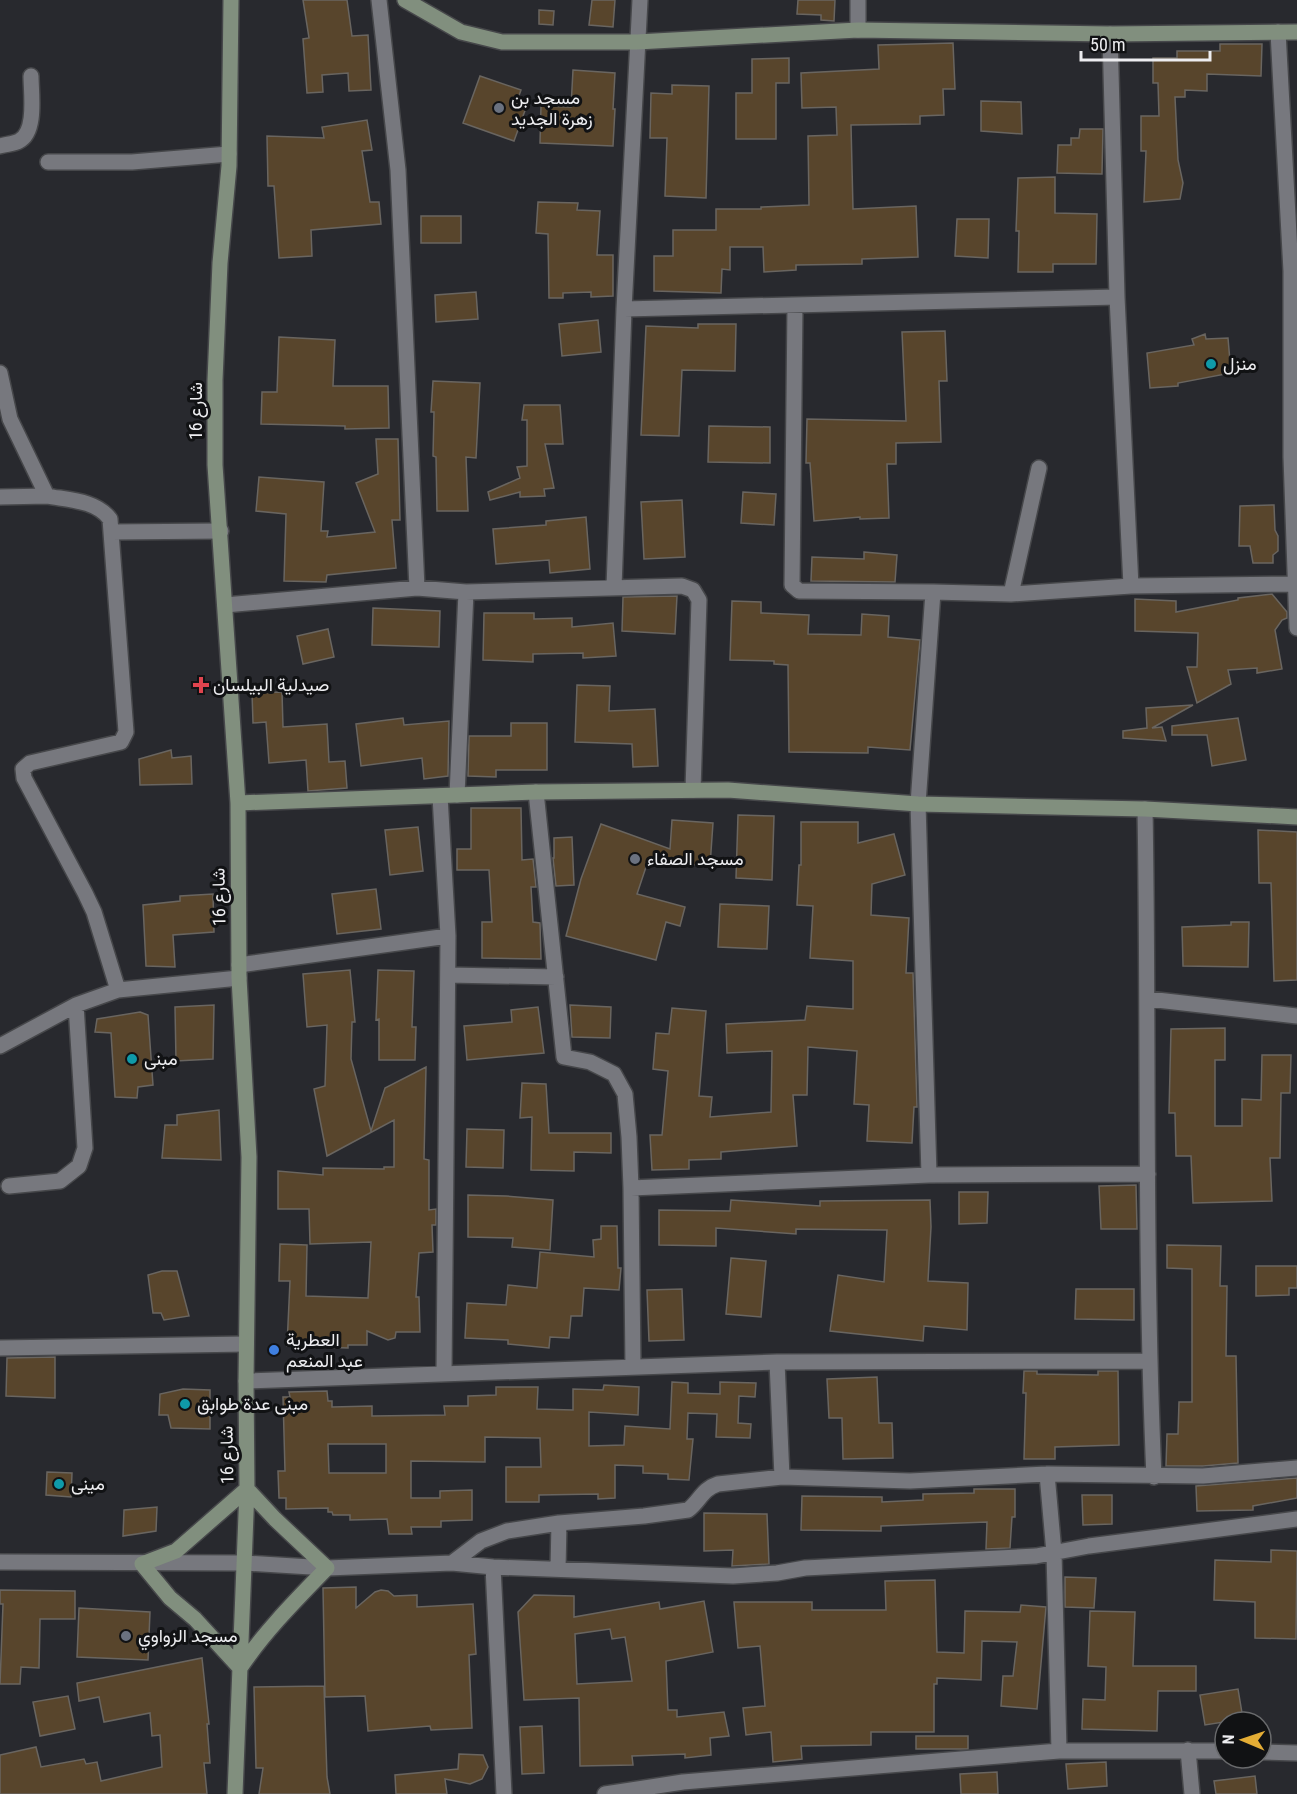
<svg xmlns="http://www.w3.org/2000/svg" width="1297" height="1794" viewBox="0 0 1297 1794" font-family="'Roboto Condensed',Vazirmatn,sans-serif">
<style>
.building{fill:#58452c;stroke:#696560;stroke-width:1.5;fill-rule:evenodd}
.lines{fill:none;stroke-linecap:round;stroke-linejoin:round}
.street-casing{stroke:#46474a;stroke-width:18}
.secondary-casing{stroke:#46474a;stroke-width:18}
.street{stroke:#77787e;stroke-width:15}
.secondary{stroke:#818f7e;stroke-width:15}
.worship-dot{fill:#6b7280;stroke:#111214;stroke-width:2}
.culture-dot{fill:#0f9aa8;stroke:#111214;stroke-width:2}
.health-dot{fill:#e0444e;stroke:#111214;stroke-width:2}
.shop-dot{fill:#3f7fe0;stroke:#111214;stroke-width:2}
.labels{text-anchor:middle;stroke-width:6;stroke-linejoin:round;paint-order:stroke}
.poi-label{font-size:18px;fill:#ededf0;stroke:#111214;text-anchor:start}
.street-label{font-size:18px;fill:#ededf0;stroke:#111214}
</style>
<rect width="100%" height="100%" fill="#28292e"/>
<path class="building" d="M303,0H347L352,36L368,35L371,90L349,91L348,73L322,75L323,92L307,93L303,39L309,38Z
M592,0H615L613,27L589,25Z
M798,0H835L834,21L821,20V15L797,14Z
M539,10L554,11L553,25L539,24Z
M953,43L955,89H943L944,115L920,116V124L851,125L853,209L916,206L918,257L862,259V264L796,265V270L764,272L763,247H730V270L722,269L721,293L654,291V256H673V230H716V209H761V207L809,205L808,136L837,135L836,107L802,108L801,73L879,69L878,45Z
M1220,44H1262L1261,76L1207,74V91L1185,90V97H1175L1178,160L1183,183L1180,199L1144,202L1146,151H1141V116H1159L1158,83H1153V58H1177V51H1220Z
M789,58V83H776V139H736V93H752V59Z
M573,70L615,73L613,109H615L613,146L540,143L541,106L571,107Z
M480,76L521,90L516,104L527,105L514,141L463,123Z
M672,85L709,86L706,198L665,196L667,138H650L651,93L672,94Z
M981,101L1021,102L1022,134L981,131Z
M367,120L372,150L362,151L370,202H379L381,224L311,230L312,256L279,258L274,186H268L267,136L324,138L322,127Z
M1080,129H1103L1102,174L1057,173L1058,145H1071V138H1079Z
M1055,177V213L1097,214L1096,264H1053V272H1018L1019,231H1016L1018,178Z
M538,202L578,203L577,210L600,211L597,255H613V296L591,297V292L563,293V298H549L548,234L536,233Z
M421,216H461V243H421Z
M957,219H989L988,258L955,256Z
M476,292L478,319L436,322L435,295Z
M598,320L601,352L562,356L559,324Z
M698,324H736L735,371L682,370L679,436L641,435L646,326L698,328Z
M945,331L947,381H939L941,442L896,443V464H887L889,518L860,519V517L814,521L810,463H806L807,419L906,421L902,332Z
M1205,334L1206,339L1228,338L1231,373L1178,383V386L1150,388L1147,353L1194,345L1192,339Z
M279,337L335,340L333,386H388L389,428L345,429V426L261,424L262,392H277Z
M433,381L480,383L476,458L466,457L468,511H437L436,457L433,456L434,412H431Z
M524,405H560L563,444H545L554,488L544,489L545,496L520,497V492L490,500L488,492L520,478L517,467L527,466V420H522Z
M709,426L770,427V463L708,462Z
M376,439H398L400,520H392L396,568L327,575L326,582L284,581L286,514L256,511L259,477L324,482L321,531H328L327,537L375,532L356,483L378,474Z
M743,492L776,494L774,525L741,523Z
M682,500L685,557L644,559L641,502Z
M1274,505L1275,530L1278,536V551L1273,555V563H1253L1250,546H1239L1240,506Z
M586,517L590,569L550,573L549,560L496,564L493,529L546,525V521Z
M864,552L897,555L895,582L811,581L812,557L864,559Z
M1272,594L1287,612V618L1282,620L1275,630L1282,669L1257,673V668L1228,670L1231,684L1197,703L1187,667H1197L1198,633L1135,631V599L1176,601V612L1238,600V598Z
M677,596L675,634L622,631L623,597Z
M732,601L761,602V613L809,615L808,634L861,635L862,614L889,616L888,637L920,640L910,750L868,747V753L789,752L788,665L774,664V661L730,660Z
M373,608L440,611L439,647L372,645Z
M484,613H534V619L572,618V627L613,623L616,656L583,658V653L533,654V662L483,660Z
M328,629L334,657L303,664L297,636Z
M577,685L610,686L609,711L655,709L658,766L633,767L632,744L575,742Z
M282,692L283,727L327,724L329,762L345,761L347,788L308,791L306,760L269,763L266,722L253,723L252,693Z
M1193,705L1152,728L1162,727L1166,741L1123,738V731L1147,728L1146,708Z
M403,718L404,725L449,721L448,776L424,779L422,758L361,766L356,724Z
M1238,718L1246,760L1212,766L1207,735H1172V726Z
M511,723H547V770H496V777L468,776L469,736H511Z
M171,750L172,758L191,756L192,784L140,785L139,759Z
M471,808H521L522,860L533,859L536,887H531L533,922L540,923L541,959L482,958V922H492L489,870H457V849H471Z
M738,815L774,816L772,880L736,878Z
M672,820L713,823L710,866L648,861L637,894L685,907L680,926L666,922L656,960L566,936L581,879L601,824L670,849Z
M801,822H858V843L894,834L905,875L872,884L871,915L909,918L906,973H913L917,1107H914L912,1143L867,1141L869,1105L854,1104L857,1051L808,1047L807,1095H793L797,1146L721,1152V1159L689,1160V1169L652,1170L650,1135H662L668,1071L653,1069L656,1033L669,1034L672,1008L706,1011L699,1096L712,1097L710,1117L771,1112L772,1051L727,1053L726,1024L805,1020L807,1006L853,1009V961L810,958L813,906L797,905L799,865H801Z
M418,827L423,871L390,875L385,830Z
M1258,830L1297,832V980L1274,981L1271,883H1259Z
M572,837L574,885L556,886L553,858H554V838Z
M376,889L381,929L337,934L332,894Z
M213,894L214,932L173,935L175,967L146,966L143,905L180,901V896Z
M720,904L769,906L767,949L718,947Z
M1231,922H1249L1248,967L1183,966L1182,927L1231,925Z
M350,970L355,1022H352L351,1059L371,1131L385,1088L426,1067L424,1159L429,1160V1210L436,1209V1225H432L433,1252L419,1253L416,1297H419L420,1332H396L395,1338L388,1340L367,1331V1345H348V1348L287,1346L290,1281H279L280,1244L307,1245L306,1296L368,1298L371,1242L310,1244L309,1209H278V1171L323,1175V1168L384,1169V1167H394V1120L327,1156L314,1089L325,1086L327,1025L307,1027L303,974Z
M378,970L414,971L412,1027H416L415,1060H379V1019L376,1020Z
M214,1005L213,1059L176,1061L175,1007Z
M570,1005L611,1007L610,1038L572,1037Z
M538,1007L544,1053L467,1060L464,1026L512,1022L511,1010Z
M140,1012L148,1015L153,1085L138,1087L137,1098L115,1097L111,1033L95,1032L97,1019Z
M1225,1028V1060H1215V1126H1242V1099L1261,1100L1262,1055H1291L1290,1093H1281L1280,1158H1270L1272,1201L1193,1203L1191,1156H1176L1175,1113H1169L1171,1029Z
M522,1083L546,1084L549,1133H611V1153L574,1152V1171L531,1170L532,1117L520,1118Z
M219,1110L221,1160L162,1158L165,1125H177V1115Z
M467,1129L504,1130L503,1168L466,1167Z
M1136,1185L1137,1229H1101L1099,1186Z
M959,1192H988L987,1223L959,1224Z
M468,1195L506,1196L553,1200L550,1250L512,1247L513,1238L468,1237Z
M731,1200L820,1206V1201L930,1200L931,1227L928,1281L968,1283L967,1330L924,1326L923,1341L830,1331L838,1275L884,1282L887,1230L796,1229V1234L716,1228V1246L659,1245V1210L730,1211Z
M601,1226H617L618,1268H621L619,1290L584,1288L582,1316H571L569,1338L550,1337L549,1348L508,1344V1340L465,1338L467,1303L506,1305L508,1285L537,1288L540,1252L594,1257L593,1240L601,1239Z
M1167,1245L1221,1246L1220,1286H1227L1226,1356H1236L1238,1463L1203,1466H1166L1167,1434H1178L1179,1402H1192V1269L1167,1268Z
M731,1258L766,1261L761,1317L726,1314Z
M1256,1266H1297V1288H1289V1295L1256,1296Z
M162,1271H177L189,1316L164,1320L161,1313H153L148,1275Z
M682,1289L684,1340L649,1341L647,1290Z
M1076,1289H1134V1320L1075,1319Z
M55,1357V1398L6,1396L7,1358Z
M1024,1371H1037V1374L1098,1375V1371H1118L1119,1445L1055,1447V1459H1024L1026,1393H1023Z
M877,1377L879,1423H892L893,1458L843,1459L842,1418H829L827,1379Z
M672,1382L688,1383V1393L720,1394V1382L756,1383L755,1397L739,1396L738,1423L751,1424L750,1438L716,1437L717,1414L688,1413L687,1439H693L689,1480L668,1479V1474L643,1473V1466L615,1465V1498L598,1499V1494L539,1495V1502H506V1467H541L540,1438L485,1437V1462L411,1461V1498H440V1491L472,1490V1520L441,1521V1527H411L412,1534H389L387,1519L350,1520V1515H333L332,1512H328V1508L286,1509V1498H279L278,1471H285L283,1397H290L289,1392L327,1391L328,1401H332V1407L372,1406V1416L445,1415L444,1406H468V1396L496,1395V1387H538L537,1409L573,1410V1389L603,1390L604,1385L639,1387L638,1415L589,1412V1446L624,1445L625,1426L670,1429ZM328,1444H386V1473H329Z
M183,1389L210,1390V1429L171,1428L168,1415H159L160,1394Z
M47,1472L72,1473L71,1497L46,1495Z
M1297,1478V1498L1253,1506V1510L1197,1511L1196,1486Z
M974,1489H1015V1517H1012L1010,1548L986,1549L987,1522L881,1526V1531L801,1530L802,1496L882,1497V1502L923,1500V1494L974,1493Z
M1082,1495H1112V1524L1083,1525Z
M157,1507L156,1531L123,1536L124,1510Z
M704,1513L767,1514L769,1564L732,1566L733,1550L704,1551Z
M1271,1550L1297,1551L1296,1639L1255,1638V1602L1214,1600L1215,1560L1271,1562Z
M1065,1577L1096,1578L1094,1608L1065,1607Z
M935,1580L937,1652L964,1653L965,1611L1020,1612L1021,1605L1046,1607L1037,1709L1001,1706L1003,1676H1013L1017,1642L982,1641L981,1680L937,1678V1684H934V1732H871V1745L801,1746L802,1759L773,1762L771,1732L746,1735L743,1708L765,1706L760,1646L738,1648L734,1602H812V1610H886L885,1581Z
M356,1587V1608L375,1592L381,1590L388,1591L394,1596L417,1595V1607L473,1604L476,1654L469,1655L472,1728L431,1730L430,1726L368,1731L365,1696L325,1697L323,1588Z
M0,1590L75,1591V1619H40L39,1668L21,1667L20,1684H0L3,1604H0Z
M534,1595L574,1596V1617L659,1602L660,1609L704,1601L713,1652L666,1661L668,1710H677V1717L724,1712L729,1736L710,1738L711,1755L685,1758V1754L632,1756L633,1765L580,1766L579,1698L524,1700L518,1612ZM610,1629L612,1639L625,1637L632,1681L577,1684L575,1634Z
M79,1608L150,1612L148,1660L77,1657Z
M1090,1611L1135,1612L1133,1666H1196V1691H1158L1157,1731L1082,1729L1083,1699L1105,1700L1106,1667L1088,1666Z
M202,1658L209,1724H207L210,1763H204L207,1794H0V1755L36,1747L41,1767L84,1759L86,1764L97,1762L101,1781L162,1767L160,1735L152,1736L150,1713L104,1722L99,1697L79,1701L77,1683Z
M324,1686L327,1777L330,1794H259L263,1768H256L254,1687Z
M1238,1689L1243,1719L1205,1725L1200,1695Z
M68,1696L75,1729L40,1736L33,1702Z
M542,1726L544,1773L522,1774L520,1727Z
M916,1736H968V1749H916Z
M459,1754L483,1755L488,1767L482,1779L470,1784L445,1779L447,1794H396L395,1775L458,1769Z
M1106,1762L1107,1786L1068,1789L1066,1764Z
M997,1772L998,1794H961L960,1774Z
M1255,1776L1257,1794H1216L1214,1781Z"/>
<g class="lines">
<defs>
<path id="street" d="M379,0L398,170L417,588L466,592L457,795
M640,0L624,309L1117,297L1110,34
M858,0V30
M1278,32L1291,271V457L1297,628
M0,146C6,144 14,144 19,141C37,132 31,93 31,76
M48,162H132L229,154
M1117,297L1131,586L1295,584
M795,305L792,585L799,591L933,592
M0,373L10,419L47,496C68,500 96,500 110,519L126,732L121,742L30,763L23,769L24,778L85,893L94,912L118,990
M0,497L47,496
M111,532L221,531
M614,588L624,309
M466,592L682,586L693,590L699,600L693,790
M1011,594L1131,586
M225,605L417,588
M536,792L564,1057L590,1062L614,1074L625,1094L629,1137L631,1188L633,1367
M440,796L448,936L444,1374
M1145,809C1149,1032 1144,1254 1154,1477
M239,965L448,936
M448,975L556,977
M1148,999L1297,1016
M0,1046L76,1005L118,990L239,978
M929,1175L918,804L933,592L1011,594L1039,468
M9,1186L60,1181L79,1166L85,1148L76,1005
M631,1188L929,1175L1148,1174
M0,1348L246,1344
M777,1362L1149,1361
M246,1381L777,1362L782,1477
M1047,1474L1054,1553L1059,1751H1225
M0,1562L245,1563L327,1568L452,1563L493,1567L733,1576L777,1573L805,1568L1036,1556L1089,1546L1297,1519
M452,1563L481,1541L507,1531L559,1523L644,1516L688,1510C700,1501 702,1489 718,1484L782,1477L910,1481L1047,1474L1203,1476L1297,1468
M493,1567L504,1794
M558,1569L559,1523
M1188,1750L1192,1794
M1261,1752L1297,1753
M605,1794L683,1782L1059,1751"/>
<path id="secondary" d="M231,0L229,166L220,263L215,380V465L238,803L239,978L249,1157L246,1381L247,1489L235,1794
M405,0L461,32L502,42H637L858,30L1110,34L1297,32
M238,803L536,792L728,790L918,804L1145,809L1297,817
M247,1489L275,1519L327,1568C296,1600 265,1631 240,1668L195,1619L170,1598L142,1564L176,1551Z"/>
</defs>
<use href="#street" class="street-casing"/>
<use href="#secondary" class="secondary-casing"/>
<use href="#street" class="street"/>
<use href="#secondary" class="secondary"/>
</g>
<g class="worship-dot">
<circle cx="499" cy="108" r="6"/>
<circle cx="635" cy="859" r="6"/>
<circle cx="126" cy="1636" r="6"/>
</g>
<g class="culture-dot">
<circle cx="1211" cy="364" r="6"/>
<circle cx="132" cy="1059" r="6"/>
<circle cx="185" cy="1404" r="6"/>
<circle cx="59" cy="1484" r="6"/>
</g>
<path class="health-dot" d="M198 676h6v6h6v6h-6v6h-6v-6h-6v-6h6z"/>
<circle class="shop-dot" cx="274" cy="1350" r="6"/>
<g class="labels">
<g class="poi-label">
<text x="511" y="104">مسجد بن<tspan x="511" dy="21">زهرة الجديد</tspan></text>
<text x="1223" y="370">منزل</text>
<text x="213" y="691">صيدلية البيلسان</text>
<text x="647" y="865">مسجد الصفاء</text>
<text x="144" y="1065">مبنى</text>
<text x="286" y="1346">العطرية<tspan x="286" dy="21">عبد المنعم</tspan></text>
<text x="197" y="1410">مبنى عدة طوابق</text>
<text x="71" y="1490">مينى</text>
<text x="138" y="1642">مسجد الزواوي</text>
</g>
<g class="street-label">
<text transform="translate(196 411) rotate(-90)" y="6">شارع 16</text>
<text transform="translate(219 897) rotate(-91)" y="6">شارع 16</text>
<text transform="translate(227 1455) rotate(-91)" y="6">شارع 16</text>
</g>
</g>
<g transform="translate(1243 1740) rotate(272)"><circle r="28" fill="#111214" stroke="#696a6c" stroke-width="1.5"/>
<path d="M0-4.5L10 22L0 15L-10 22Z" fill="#e4ad35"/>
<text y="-9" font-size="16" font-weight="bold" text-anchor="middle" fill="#ededf0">N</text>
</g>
<path d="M1081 51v9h129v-9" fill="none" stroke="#ededf0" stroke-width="3"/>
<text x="1090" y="51" font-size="18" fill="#ededf0" stroke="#111214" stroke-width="4.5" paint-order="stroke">50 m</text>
</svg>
